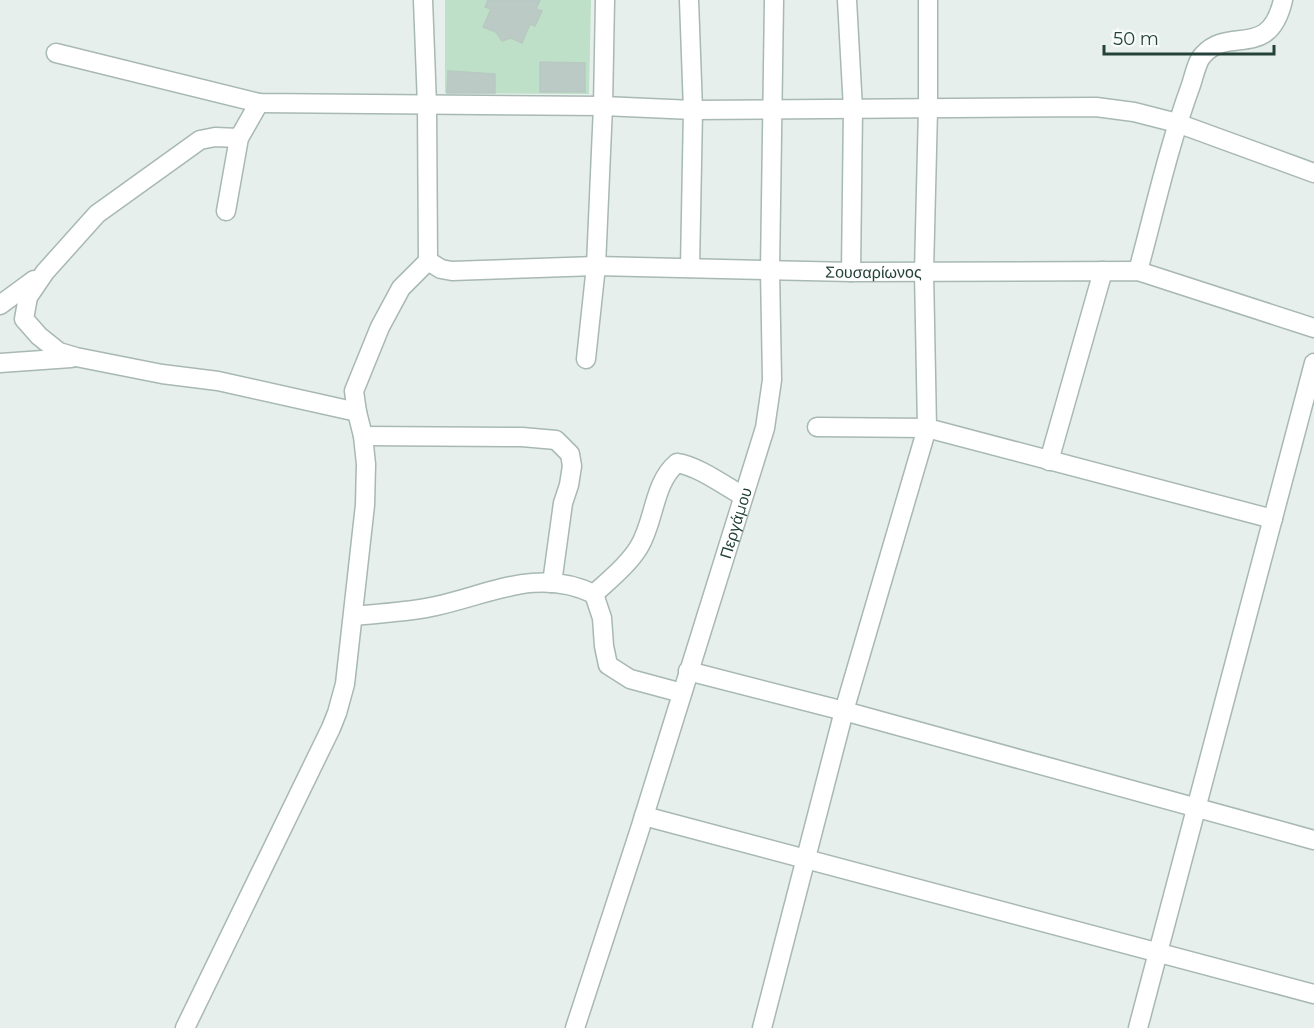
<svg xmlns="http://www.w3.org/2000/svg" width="1314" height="1028" viewBox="0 0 1314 1028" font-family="Montserrat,sans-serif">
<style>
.green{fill:#bfe0c8}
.building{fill:#bbcac4;stroke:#b8c9c2;stroke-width:1.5}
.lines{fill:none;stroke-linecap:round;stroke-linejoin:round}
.street-casing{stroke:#a8b8b2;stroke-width:21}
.street{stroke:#fff;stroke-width:18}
.labels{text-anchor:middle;stroke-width:4.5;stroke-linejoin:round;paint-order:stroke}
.street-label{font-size:16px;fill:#24423a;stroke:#f7fbf9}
</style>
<rect width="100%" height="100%" fill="#e6efeb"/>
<path class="green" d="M445,0H591L589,94L445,93Z"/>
<path class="building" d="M488,0H540L536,9L542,11L535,26L530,24L522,43L511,38L502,41L496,32L483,27L491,9L485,7Z
M540,62L585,63V92H540Z
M448,71L495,74V93H447Z"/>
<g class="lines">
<defs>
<g id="street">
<path d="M689,0L693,110L690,268"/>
<path d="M847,0L853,109L851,272"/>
<path d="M56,53L259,103L603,106L693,110L1096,107L1134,112L1177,123L1314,173"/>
<path d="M239,138L215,137L200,140L97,214L45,272L28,297L24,319L39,336L59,352L76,357L162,374L218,381L357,412"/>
<path d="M226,211L239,138L259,103"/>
<path id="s1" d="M428,261L441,269L452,271L596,266L851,272L1138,271L1314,328"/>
<path d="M1138,271C1155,208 1169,145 1191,85C1194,76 1197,61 1203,55C1230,25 1269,61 1283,0"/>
<path d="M0,305L34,280"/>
<path d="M586,359L596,266L603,106L605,0"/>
<path d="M0,363L71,358"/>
<path d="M817,427L927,428L1273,519"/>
<path d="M363,436L522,437L556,440L570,454L572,466L569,485L563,503L552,583"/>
<path d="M1049,461L1103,271"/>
<path d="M594,594C609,580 628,565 639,547C655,521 653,483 677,463C698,466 725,486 743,496"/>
<path d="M354,616C381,613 410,612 436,606C490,594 539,567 594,594L602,618L604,646L608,665L630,679L682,693"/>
<path d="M688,671L844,711L1314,840"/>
<path d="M644,816L1314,994"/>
<path d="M185,1028L331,728L337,713L345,684L365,505L366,464L363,436L357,412L354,391L380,327L401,288L428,261L427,105L423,0"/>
<path id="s2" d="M575,1028L639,832L765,428L772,380L770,270L774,0"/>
<path d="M762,1028L844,711L927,428L924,272L928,109V0"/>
<path d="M1138,1028L1314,363"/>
</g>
</defs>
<use href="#street" class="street-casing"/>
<use href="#street" class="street"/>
</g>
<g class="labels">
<g class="street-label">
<text dy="6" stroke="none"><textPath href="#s1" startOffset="448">Σουσαρίωνος</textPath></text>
<text dy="6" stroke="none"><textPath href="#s2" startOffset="530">Περγάμου</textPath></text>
</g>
</g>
<path d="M1104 45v9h170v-9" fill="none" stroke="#24423a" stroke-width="3"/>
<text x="1113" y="45" font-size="18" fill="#24423a" stroke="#f7fbf9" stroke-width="4.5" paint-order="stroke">50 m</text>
</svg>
